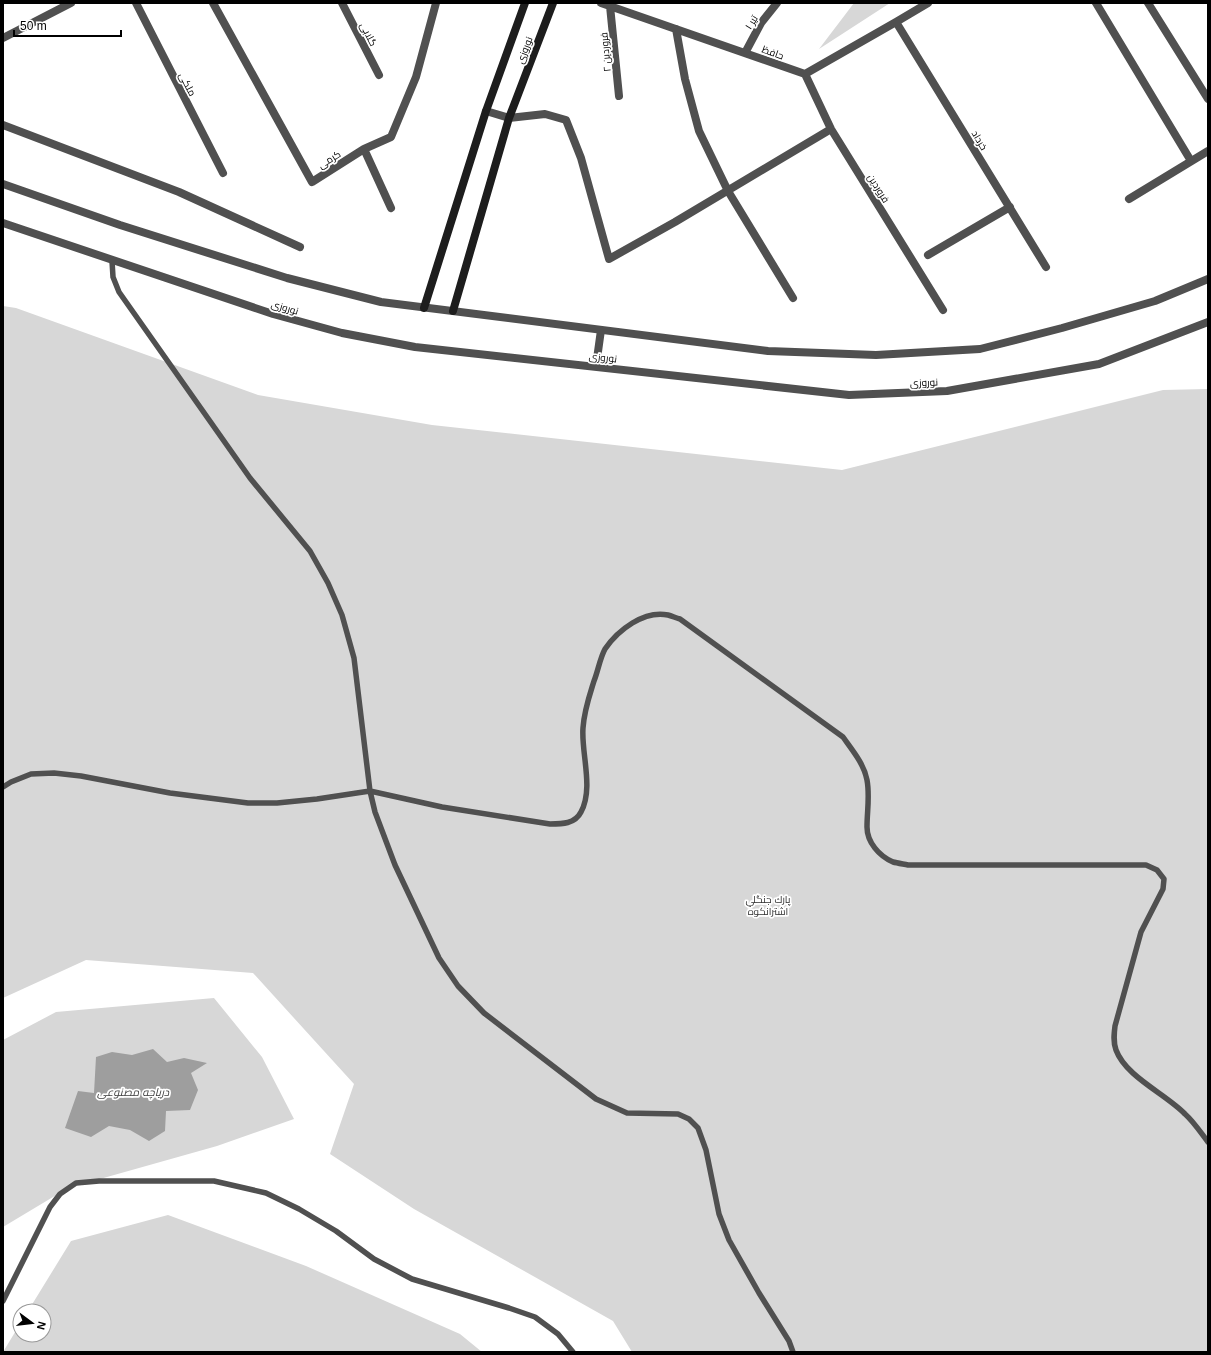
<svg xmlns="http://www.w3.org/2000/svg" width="1211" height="1355" viewBox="0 0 1211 1355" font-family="Arial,Cairo,sans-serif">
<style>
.green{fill:#d7d7d7}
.water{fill:#9e9e9e}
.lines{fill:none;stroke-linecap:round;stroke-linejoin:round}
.service{stroke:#505050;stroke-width:5.5}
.minor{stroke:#505050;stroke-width:8}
.tertiary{stroke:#505050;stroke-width:8}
.secondary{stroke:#1d1d1d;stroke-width:8}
.labels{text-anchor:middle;stroke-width:3.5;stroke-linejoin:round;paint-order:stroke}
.street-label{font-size:10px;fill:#000;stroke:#fff}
.park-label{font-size:10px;fill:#2e2e2e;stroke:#fff}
.water-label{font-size:11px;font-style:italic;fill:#3f3f3f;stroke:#fff}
</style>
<rect width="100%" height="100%" fill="#fff"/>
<path class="green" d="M854,3H890L819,49Z
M3,306L16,308L258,395L432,425L842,470L1163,390L1208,389V1352H632L613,1321L414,1209L330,1154L354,1084L253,973L86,960L3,998Z
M214,998L262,1057L294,1119L217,1146L68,1188L3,1227V1040L56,1012Z
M168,1215L306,1266L460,1334L482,1352H3L20,1324V1335H44V1311H28L71,1241Z"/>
<path class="water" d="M153,1049L167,1062L184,1058L207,1063L191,1073L198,1090L190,1110L166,1111L165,1131L149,1141L130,1130L109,1126L91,1137L65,1128L78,1091L94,1093L96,1057L112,1052L132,1055Z"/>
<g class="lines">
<path class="service" d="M112,261L113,277L119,292L250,478L310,551L328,583L342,615L354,658L370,791L375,812L395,865L439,958L458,986L484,1013L596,1099L627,1113L678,1114L689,1119L698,1128L706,1150L719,1214L729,1240L759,1293L789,1341L793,1352
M3,787L11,782L31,774L54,773L81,776L170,793L248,803H277L317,799L370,791L442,807L550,824C562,824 575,824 581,812C594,788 581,753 583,728C584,711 589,697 594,681C598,671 600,658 605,649C618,630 644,610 668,615C672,616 676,618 680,619L843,737C853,751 864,764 867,780C870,796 867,811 867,827C867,842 879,856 893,862C897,863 903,864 908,865H1146L1157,870L1164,879L1163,889L1141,932L1115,1026C1114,1034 1113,1042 1116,1050C1126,1077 1166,1094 1185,1114C1194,1122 1201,1133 1208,1142
M3,1301L50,1207L60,1194L76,1183L99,1181H214L266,1193L299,1209L336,1231L374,1259L412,1279L509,1308L535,1317L558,1334L573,1352"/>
<path class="minor" d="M136,3L223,173
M213,3L312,182L364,149L391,137L416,77L436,3
M342,3L379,75
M601,3L805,74L896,22L928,3
M1096,3L1191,161
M1148,3L1208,99
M610,6L619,96
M896,22L1046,267
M676,29L685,79L699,131L728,191L793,298
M3,38L71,3
M745,53L761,23L777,3
M805,74L831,129L943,310
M486,111L509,118L545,114L566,120L581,158L609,259L675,222L831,129
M3,125L179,192L300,247
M364,149L391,208
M1129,199L1208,151
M928,255L1010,207"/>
<path class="tertiary" d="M3,184L120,225L287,278L381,302L768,351L876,355L980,349L1062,328L1155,301L1208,279
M3,223L273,314L342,333L415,347L849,395L947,391L1099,364L1208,322
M596,366L601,330"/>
<path class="secondary" d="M424,308L486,111L525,3
M453,311L509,118L553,3"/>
</g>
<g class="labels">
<g class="street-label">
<text transform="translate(751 22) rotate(-58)" y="4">تیر ۱</text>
<text transform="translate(369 34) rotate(63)" y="4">گلابی</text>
<text transform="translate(524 50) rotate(-69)" y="4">نوروزی</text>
<text transform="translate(605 52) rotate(-95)" y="4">فروردین ۲</text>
<text transform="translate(773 52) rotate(20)" y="4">حافظ</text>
<text transform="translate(188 84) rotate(63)" y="4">ملکی</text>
<text transform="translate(980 140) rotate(59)" y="4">خرداد</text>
<text transform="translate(329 159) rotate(-32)" y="4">کرمی</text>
<text transform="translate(879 188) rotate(58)" y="4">فروردین</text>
<text transform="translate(285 307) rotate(16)" y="4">نوروزی</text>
<text transform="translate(603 357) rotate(6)" y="4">نوروزی</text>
<text transform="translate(924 382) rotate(-2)" y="4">نوروزی</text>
</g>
<g class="park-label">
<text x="768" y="903">پارك جنگلي<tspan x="768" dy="12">اشترانكوه</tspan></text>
</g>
<g class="water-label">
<text x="133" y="1096">دریاچه مصنوعی</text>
</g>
</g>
<rect width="1211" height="1355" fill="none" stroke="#000000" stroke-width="8"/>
<g transform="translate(32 1323) rotate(105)"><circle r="19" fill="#ffffff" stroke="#999999"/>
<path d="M0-3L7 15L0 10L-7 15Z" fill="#000000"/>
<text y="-6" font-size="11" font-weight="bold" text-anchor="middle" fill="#000000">N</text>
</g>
<path d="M14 30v6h107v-6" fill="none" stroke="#000000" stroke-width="2"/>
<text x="20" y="30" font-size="12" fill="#000000" stroke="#ffffff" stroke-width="3" paint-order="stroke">50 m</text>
</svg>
